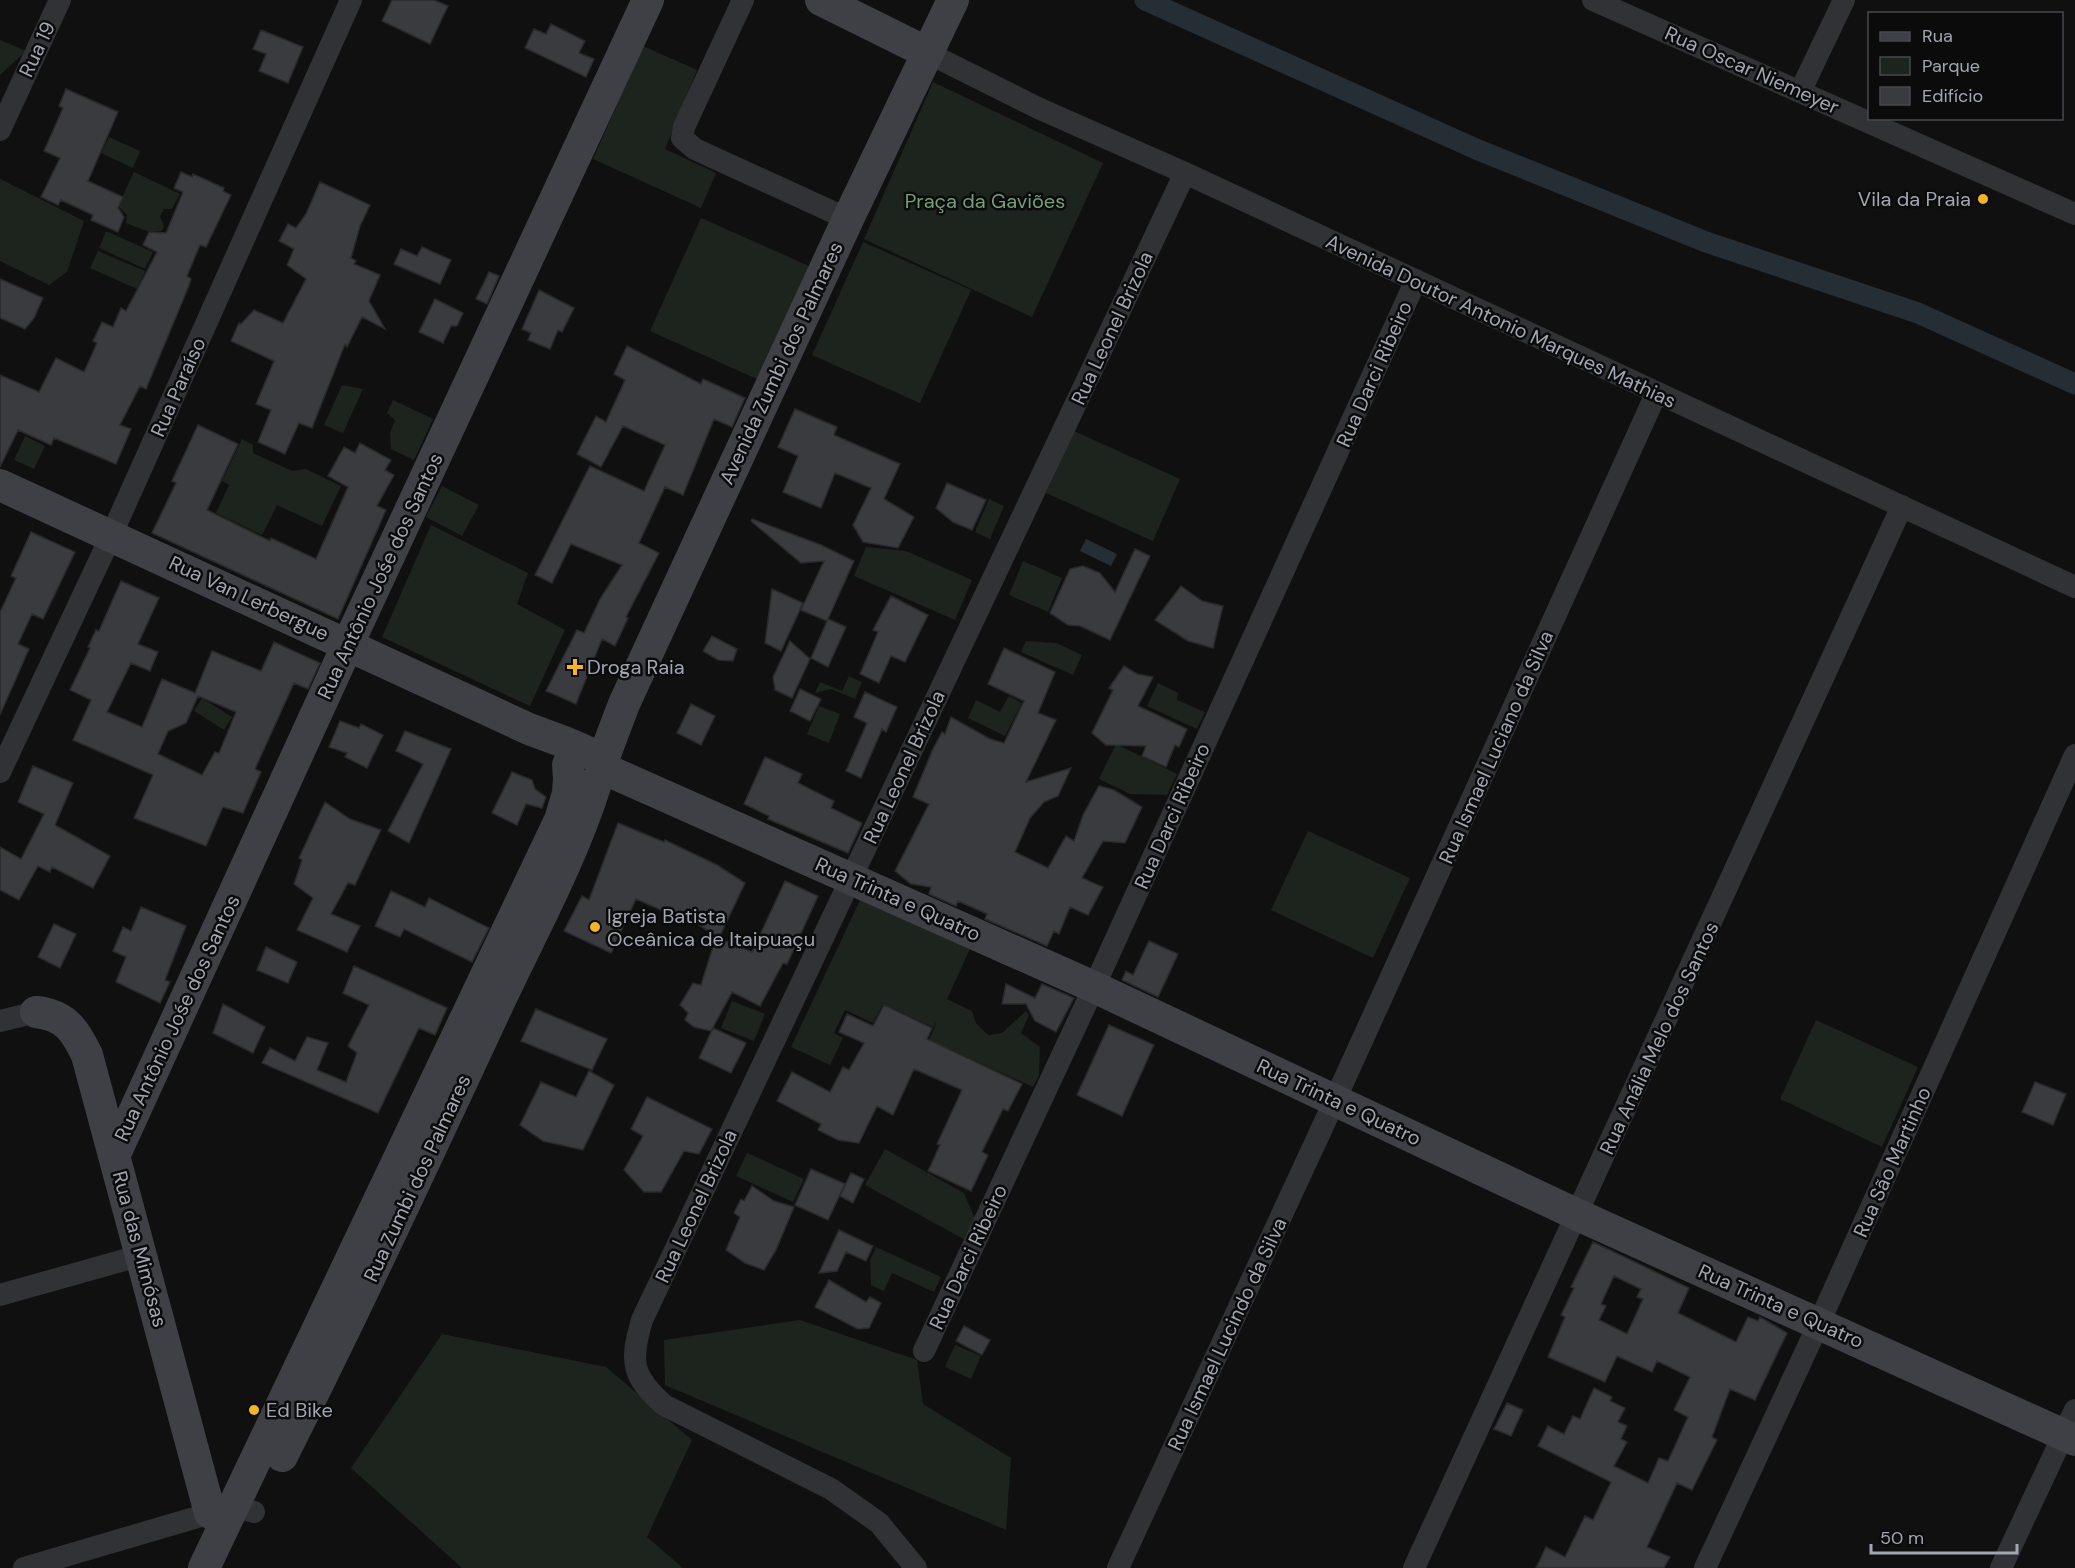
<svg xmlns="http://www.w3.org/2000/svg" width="2075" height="1568" viewBox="0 0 2075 1568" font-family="'DM Sans',sans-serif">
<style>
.green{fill:#1c241d}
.water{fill:#262e35}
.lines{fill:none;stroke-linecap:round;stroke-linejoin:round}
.canal{stroke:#262e35;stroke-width:21}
.building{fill:#3a3b3e;stroke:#2a2a2d;stroke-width:1.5;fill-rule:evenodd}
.street{stroke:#313236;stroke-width:22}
.secondary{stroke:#3f4046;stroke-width:32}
.poi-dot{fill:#f3b426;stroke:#0b0b0c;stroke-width:2}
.labels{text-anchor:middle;stroke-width:5;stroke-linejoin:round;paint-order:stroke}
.street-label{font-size:20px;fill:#a1a6b2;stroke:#0b0b0c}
.poi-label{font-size:20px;fill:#a1a6b2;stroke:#0b0b0c;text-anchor:start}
.park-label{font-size:20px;fill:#779e7b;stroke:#0b0b0c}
</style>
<rect width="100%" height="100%" fill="#101011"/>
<path class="green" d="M0,40L26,51L0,75Z
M643,46L697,70L665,149L716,173L701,208L593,159Z
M933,82L1103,163L1032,317L864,239Z
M109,137L140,151L133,168L101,153Z
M134,172L180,194L172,209H164L160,216L164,227L161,231H147L126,223L127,215L118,206Z
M0,179L84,221L67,272L49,285L0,261Z
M701,218L809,266L759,380L650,331Z
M106,231L153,252L145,269L99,248Z
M863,242L971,290L920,403L812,355Z
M98,251L145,271L137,289L90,268Z
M342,385L363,389L343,433L324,425Z
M393,400L433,419L414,460L391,449L390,433L395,420L387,413Z
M1074,431L1180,479L1153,541L1046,493Z
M25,436L45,446L34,469L14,460Z
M242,439L253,445V453L292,471L306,469L341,486L322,526L277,505L262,535L216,513L229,485L222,481Z
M442,486L479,505L462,536L426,517Z
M989,499L1004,506L990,539L975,532Z
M431,525L528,573L517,604L565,630L530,706L382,637Z
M866,547L906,551L972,580L955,620L854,576Z
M1023,561L1062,578L1048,612L1009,595Z
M1026,641L1056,643L1082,655L1073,675L1021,652Z
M849,676L862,682L855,699L831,689L815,693L820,682L842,691Z
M1158,683L1178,693L1177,700L1205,712L1197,729L1147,706Z
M1009,696L1022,703L1005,736L968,718L976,700L1000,712Z
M202,698L232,717L224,730L194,711Z
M819,706L840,714L829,743L807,734Z
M1116,744L1177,774L1167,795L1130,794L1099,779Z
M1308,831L1410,878L1373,958L1271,910Z
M861,898L970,949L947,999L972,1011L976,1023L988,1035L1002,1033L1026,1011L1029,1015L1021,1033L1040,1047L1039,1075L1033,1087L929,1040L937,1021L933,1027L883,1004L873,1023L845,1010L834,1033L843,1038L830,1065L791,1047Z
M732,1001L765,1014L754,1041L721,1028Z
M1816,1020L1918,1067L1882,1147L1780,1099Z
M885,1149L964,1193L978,1226L969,1242L865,1185Z
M747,1153L804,1179L793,1202L736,1176Z
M876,1247L941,1277L934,1292L892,1273L884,1291L871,1285L870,1260Z
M800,1320L917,1360L923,1404L1011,1458L1006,1530L665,1385L664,1340Z
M442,1334L606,1367L692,1440L647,1537L683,1568H462L351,1468Z
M955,1345L981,1356L971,1379L945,1367Z"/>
<path class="water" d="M1086,539L1117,554L1111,566L1080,551Z"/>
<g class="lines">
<path class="canal" d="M1145,0L1476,149L1706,242L1918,313L2075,384"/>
</g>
<path class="building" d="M392,0H434L448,6L430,44L382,21Z
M551,24L585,41L579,53L594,59L586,77L525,48L534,29L546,34Z
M261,30L303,47L288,83L259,71L266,54L253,49Z
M66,89L118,112L88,181L123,197L118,208L124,217L118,232L91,220L93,215L61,200L58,205L41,197L60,158L44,151L63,108L59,106Z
M181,172L192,177L193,174L224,188L223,191L231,195L206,247L200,245L187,276L191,279L188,288L146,389L140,386L120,425L131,429L116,464L54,438L51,445L18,430L0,467V375L39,392L56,358L84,372L97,343L93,341L102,322L113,327L121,308L126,311L157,252L143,245L149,232L166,233L183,192L174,188Z
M320,182L370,205L360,226L351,258L356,261L354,264L380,275L369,301L385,329L362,317L347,347L345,344L312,428L299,423L285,454L258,442L271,410L256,404L274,361L231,341L239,323L241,324L254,310L283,323L306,279L287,265L294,249L279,241L288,224L296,228L306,214Z
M422,247L451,260L440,284L394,264L401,249L417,256Z
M489,272L499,276L487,304L476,299Z
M0,279L43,298L34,318L25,329L0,318Z
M539,290L574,308L562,332L558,330L550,349L528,340L531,333L522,329Z
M435,299L463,313L457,326H451L443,343L419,332Z
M627,346L701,384L703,379L745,398L732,427L714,419L683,495L665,487L639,543L659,553L626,617L628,618L615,646L602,639L576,704L546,691L577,630L584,633L600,599L622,565L571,544L552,583L535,575L590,466L644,491L665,445L623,426L601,467L577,454L596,416L606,422L625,380L614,374Z
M795,409L837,427L834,435L900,464L884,499L914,517L898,548L863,542L853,525L871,488L835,473L821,508L783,492L798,456L778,447Z
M198,425L238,444L207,510L270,541L271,538L316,559L348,487L328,476L344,447L355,453L360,443L391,460L385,470L394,475L377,506L386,510L338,619L152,533L176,483L172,481Z
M947,483L986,500L972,530L953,522L936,508Z
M752,519L821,545L854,561L827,621L801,610L824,561L801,563L751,521Z
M31,532L75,552L43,619L32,614L18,644L29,649L0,715V612L16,578L11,576Z
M1135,549L1150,556L1110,640L1080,626L1068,625L1050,613L1070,569L1083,566L1100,573L1115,592Z
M121,581L159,598L138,644L158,652L150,671L131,663L107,712L142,727L162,679L195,693L212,651L261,671L274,642L320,663L308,689L294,683L255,769L261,772L243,813L223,807L206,846L134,818L153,775L73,740L91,700L70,690L90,648L88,647L96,630L99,631ZM198,696L236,712L219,753L215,752L202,775L158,754L168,731L186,723Z
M1181,586L1202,601L1223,606L1213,648L1188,641L1155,620Z
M772,589L803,603L781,651L765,643Z
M891,596L928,615L905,662L891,656L879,683L860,674L878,632L873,630Z
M828,619L846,627L828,667L811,658Z
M712,636L737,649L733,661L718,660L703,651Z
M790,641L810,659L792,698L775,690L773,677Z
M1004,648L1055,672L1038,713L1056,720L1026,782L1071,768L1058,796L1044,802L1030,818L1015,852L1048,868L1066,836L1074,841L1083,815L1099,786L1114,790L1142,807L1125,843L1103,841L1082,878L1103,887L1088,915L1070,907L1059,934L1054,931L1047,946L985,919L987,914L958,901L956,906L929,894L931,887L911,884L895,871L929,804L913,797L933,749L942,732L945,734L951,717L990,739L1004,743L1024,701L988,684Z
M1124,666L1137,674L1153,677L1138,706L1187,729L1179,747L1175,745L1166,767L1142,756L1146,746L1106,745L1092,733L1113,690L1109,688Z
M800,689L821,699L810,721L790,711Z
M865,692L897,707L886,732L882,729L861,778L846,771L867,723L854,717Z
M691,704L715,716L701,745L677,733Z
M340,721L359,728L361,724L383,735L367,768L345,757L347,753L329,747Z
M405,731L451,749L409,843L388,831L423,764L396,751Z
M765,757L802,774L798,783L834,801L831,808L862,823L848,853L768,819L769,816L744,804Z
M33,766L73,783L55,825L110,856L93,888L52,867L50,872L38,866L19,900L0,890V847L21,859L44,814L18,802Z
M512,772L532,780L535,789L546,797L542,808L526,804L517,825L492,813Z
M325,802L350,819L381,830L355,885L348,883L331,914L360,926L347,952L297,930L313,898L294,884L302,860L299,858Z
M618,823L664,842L665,840L717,865L745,883L719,938L679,912L677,917L636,899L611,953L564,931L582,896L589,900Z
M785,881L818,896L787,964L783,963L760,1006L732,992L711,1031L694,1027L685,1020L688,1013L680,1005L693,983L701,985L716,937L752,952Z
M391,891L425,907L429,898L489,928L472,962L404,929L400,937L375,926Z
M141,907L186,926L165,980L170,982L160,1003L116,982L126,957L113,951L123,927L131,931Z
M54,924L76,934L60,968L38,957Z
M1149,941L1178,954L1158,997L1122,980L1126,971L1133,975Z
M266,947L297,962L288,983L257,970Z
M354,966L447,1008L435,1035L419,1028L378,1113L262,1063L270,1048L295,1061L307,1037L328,1043L317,1070L346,1082L357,1053L348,1046L369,1005L343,993Z
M1006,984L1035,998L1042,984L1074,998L1056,1032L1035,1021L1026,1004H1002Z
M223,1004L265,1027L253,1053L213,1033Z
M884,1005L932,1028L927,1039L1022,1084L1008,1111L1003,1109L982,1152L988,1155L971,1191L928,1171L940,1145L937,1144L962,1090L914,1069L893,1115L877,1106L859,1143L838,1140L818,1130L821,1124L777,1101L792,1072L830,1092L843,1067L849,1070L864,1043L839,1032L847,1014L873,1026Z
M536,1009L607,1039L592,1070L521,1041Z
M1109,1025L1154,1045L1122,1116L1077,1095Z
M713,1028L746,1043L731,1073L699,1058Z
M589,1071L614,1085L583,1150L543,1141L520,1125L541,1082L576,1097Z
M2035,1082L2066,1094L2053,1125L2022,1112Z
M647,1097L712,1129L699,1154L684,1151L661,1192H644L624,1170L643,1136L631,1129Z
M811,1169L845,1184L828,1220L795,1205Z
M851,1173L864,1179L853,1203L840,1196Z
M752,1186L774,1201L794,1207L776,1250L764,1270L745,1263L726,1250L740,1217L734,1213L741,1199L744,1201Z
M839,1230L873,1246L866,1261L846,1252L837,1271L819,1273Z
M1593,1242L1689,1288L1678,1313L1736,1342L1748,1317L1758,1321L1760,1317L1787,1333L1755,1400L1730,1389L1712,1437L1717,1440L1692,1490L1677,1483L1647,1547L1670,1557L1664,1568H1536L1546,1547L1565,1557L1585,1516L1593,1520L1611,1482L1538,1446L1548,1426L1564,1434L1573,1416L1580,1419L1594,1388L1612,1397L1610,1401L1625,1408L1618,1422L1627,1426L1621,1439L1627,1442L1614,1466L1648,1483L1659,1458L1668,1461L1688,1417L1674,1410L1690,1377L1657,1361L1652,1372L1617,1356L1605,1382L1548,1357L1565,1317L1561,1315L1574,1288L1571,1287ZM1614,1276L1641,1289L1637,1297L1643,1299L1627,1334L1599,1320L1606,1306L1601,1304Z
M829,1280L866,1302L870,1297L881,1303L869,1328L858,1329L815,1307Z
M964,1326L990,1340L982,1355L956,1341Z
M1507,1403L1523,1410L1511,1436L1494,1429Z"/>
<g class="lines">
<path class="street" d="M743,0L684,127L682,138L695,149L848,219
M1593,0L2075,214
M928,53L1038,108L1185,173L2075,587
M1800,92L1844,0
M0,130L60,0
M0,772L111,536L351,0
M0,1021L36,1012
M0,1295L142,1255
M924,1351L1094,987L1416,280
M24,1568L235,1506L254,1512
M916,1568L879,1523L831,1489L664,1405C631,1376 630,1361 642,1320L1185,173
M1118,1568L1335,1100L1656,394
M1414,1568L1902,506
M1705,1568L1819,1323L2075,755
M2001,1568L2075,1410"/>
<path class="secondary" d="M821,0L928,53
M0,485L529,729C542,734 592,751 598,759C609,773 596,787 581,787L569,778L568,765L574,755L586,752
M601,765L624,704L848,219L953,0
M602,768L1094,987L1578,1215L2075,1440
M36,1012C65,1015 75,1030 87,1055L210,1513
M115,1154L348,644L648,0
M282,1456C355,1311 424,1163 493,1015C528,939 571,863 596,783
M204,1568L560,820L568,793L569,778"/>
</g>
<g class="poi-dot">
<circle cx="1983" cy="199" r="6"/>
<path d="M572 658h6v6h6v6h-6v6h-6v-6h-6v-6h6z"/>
<circle cx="595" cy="927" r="6"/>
<circle cx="254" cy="1410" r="6"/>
</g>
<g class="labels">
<g class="street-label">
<text transform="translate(37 49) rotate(-65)" y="7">Rua 19</text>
<text transform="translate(1752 70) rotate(24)" y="7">Rua Oscar Niemeyer</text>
<text transform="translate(1501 321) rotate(25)" y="7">Avenida Doutor Antonio Marques Mathias</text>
<text transform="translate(1112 328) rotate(-65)" y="7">Rua Leonel Brizola</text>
<text transform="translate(781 363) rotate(-65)" y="7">Avenida Zumbi dos Palmares</text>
<text transform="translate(1374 374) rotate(-66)" y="7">Rua Darci Ribeiro</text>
<text transform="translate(178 387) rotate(-66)" y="7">Rua Paraíso</text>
<text transform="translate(380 576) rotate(-65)" y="7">Rua Antônio Jośe dos Santos</text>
<text transform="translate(249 598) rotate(25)" y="7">Rua Van Lerbergue</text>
<text transform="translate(1496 747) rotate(-66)" y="7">Rua Ismael Luciano da Silva</text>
<text transform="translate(904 767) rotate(-65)" y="7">Rua Leonel Brizola</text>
<text transform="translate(1172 816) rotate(-66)" y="7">Rua Darci Ribeiro</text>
<text transform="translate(898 899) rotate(24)" y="7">Rua Trinta e Quatro</text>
<text transform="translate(177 1018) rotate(-65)" y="7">Rua Antônio Jośe dos Santos</text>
<text transform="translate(1659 1038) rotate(-65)" y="7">Rua Anália Melo dos Santos</text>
<text transform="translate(1339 1102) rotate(25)" y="7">Rua Trinta e Quatro</text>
<text transform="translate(1892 1162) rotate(-66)" y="7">Rua São Martinho</text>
<text transform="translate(417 1178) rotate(-65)" y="7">Rua Zumbi dos Palmares</text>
<text transform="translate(696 1206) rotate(-65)" y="7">Rua Leonel Brizola</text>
<text transform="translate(140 1249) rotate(75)" y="7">Rua das Mimósas</text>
<text transform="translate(968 1257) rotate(-65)" y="7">Rua Darci Ribeiro</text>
<text transform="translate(1781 1306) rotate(24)" y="7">Rua Trinta e Quatro</text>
<text transform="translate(1227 1334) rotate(-65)" y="7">Rua Ismael Lucindo da Silva</text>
</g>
<g class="poi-label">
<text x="1971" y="206" text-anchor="end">Vila da Praia</text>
<text x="587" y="674">Droga Raia</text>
<text x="607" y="923">Igreja Batista<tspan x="607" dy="23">Oceânica de Itaipuaçu</tspan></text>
<text x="266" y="1417">Ed Bike</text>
</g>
<g class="park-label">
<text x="985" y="208">Praça da Gaviões</text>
</g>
</g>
<rect x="1868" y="12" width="195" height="108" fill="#0b0b0c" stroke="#47494e" stroke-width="1.5"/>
<rect x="1880" y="32" width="30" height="9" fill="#3f4046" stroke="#47494e" stroke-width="1.5"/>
<text x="1922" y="42" font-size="18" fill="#a1a6b2">Rua</text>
<rect x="1880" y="57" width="30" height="18" fill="#1c241d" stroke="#47494e" stroke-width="1.5"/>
<text x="1922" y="72" font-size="18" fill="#a1a6b2">Parque</text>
<rect x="1880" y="87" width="30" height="18" fill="#3a3b3e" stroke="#47494e" stroke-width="1.5"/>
<text x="1922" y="102" font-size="18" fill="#a1a6b2">Edifício</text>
<path d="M1871 1544v9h146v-9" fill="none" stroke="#a1a6b2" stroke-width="3"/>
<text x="1880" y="1544" font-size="18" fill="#a1a6b2" stroke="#0b0b0c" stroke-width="4.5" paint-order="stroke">50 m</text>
</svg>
